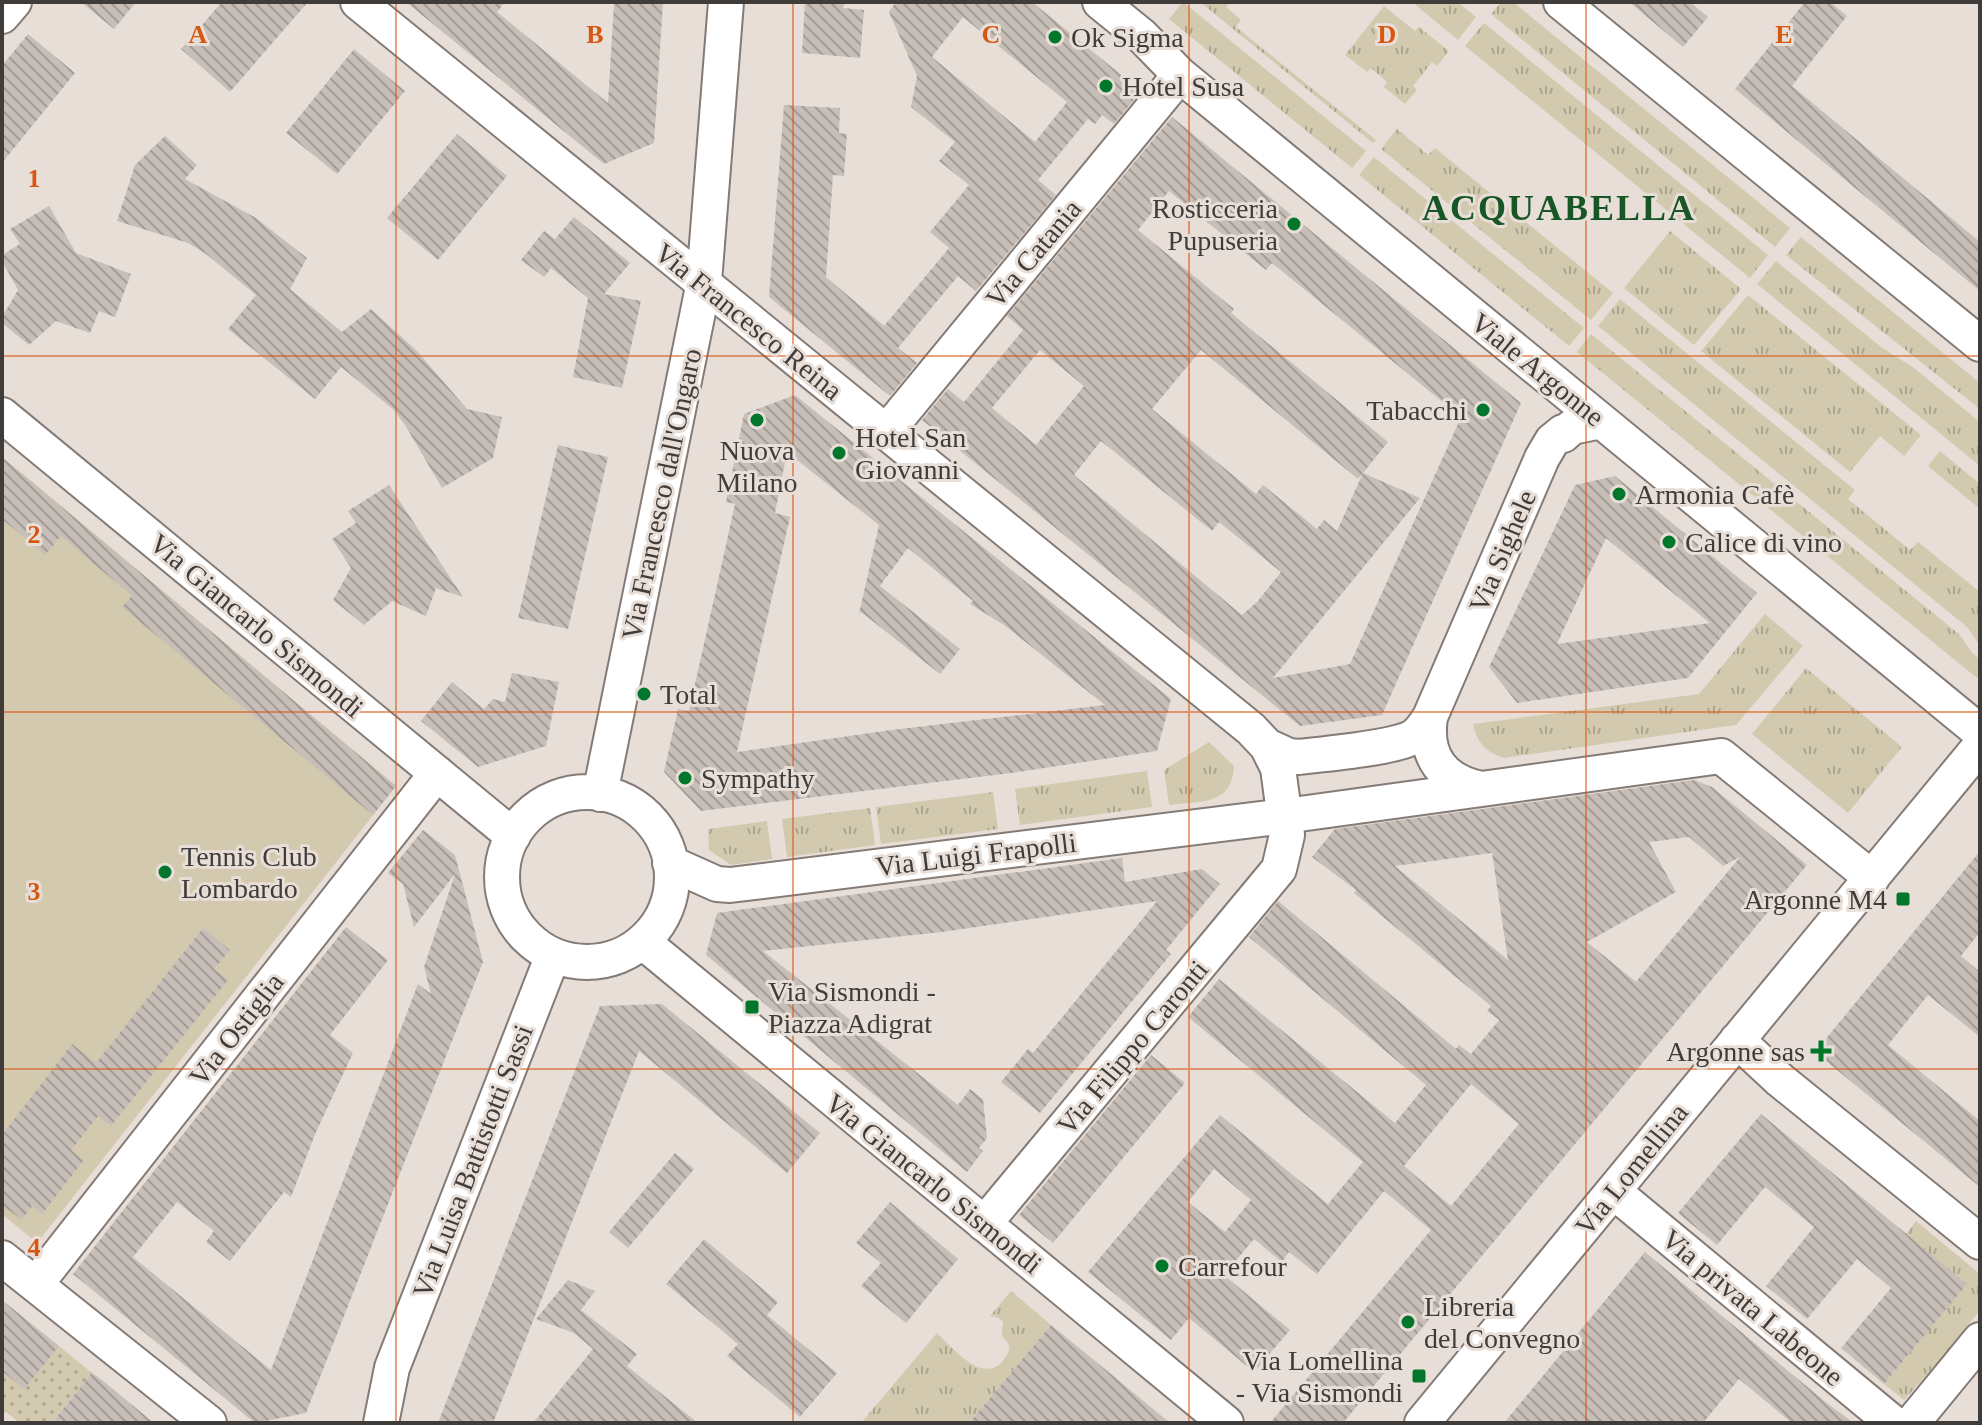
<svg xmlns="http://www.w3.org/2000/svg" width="1982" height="1425" viewBox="0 0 1982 1425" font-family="Georgia,serif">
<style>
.grass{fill:url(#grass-tufts)}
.garden{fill:url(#garden-dots)}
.pitch{fill:#d3c9af}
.building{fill:url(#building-back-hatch);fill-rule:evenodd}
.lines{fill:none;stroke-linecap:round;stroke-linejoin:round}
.minor-casing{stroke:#847b76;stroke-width:38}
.minor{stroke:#fff;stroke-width:34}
.grid{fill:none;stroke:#d75610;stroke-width:2;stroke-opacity:0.55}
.poi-dot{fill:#02762b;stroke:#e8ded8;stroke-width:3}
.labels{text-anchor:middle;stroke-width:6;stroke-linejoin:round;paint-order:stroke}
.poi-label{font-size:28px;fill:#403c39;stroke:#e8ded8;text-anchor:start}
.street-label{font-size:28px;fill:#403c39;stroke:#e8ded8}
.district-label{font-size:36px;font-weight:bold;letter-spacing:2px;fill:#185626;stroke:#e8ded8}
.grid-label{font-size:26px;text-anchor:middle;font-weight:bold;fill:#d75610;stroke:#e8ded8;stroke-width:6;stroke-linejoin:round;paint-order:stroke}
</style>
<defs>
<pattern id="grass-tufts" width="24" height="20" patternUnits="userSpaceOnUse" patternTransform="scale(2)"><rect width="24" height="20" fill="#d3c9af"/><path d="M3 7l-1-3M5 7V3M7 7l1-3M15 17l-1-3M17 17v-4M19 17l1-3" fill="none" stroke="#ada48f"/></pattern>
<pattern id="garden-dots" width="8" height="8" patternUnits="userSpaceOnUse" patternTransform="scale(2)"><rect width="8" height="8" fill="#d3c9af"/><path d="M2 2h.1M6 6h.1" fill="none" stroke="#ada48f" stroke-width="1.8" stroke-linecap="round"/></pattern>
<pattern id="building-back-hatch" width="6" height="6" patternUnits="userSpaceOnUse" patternTransform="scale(2)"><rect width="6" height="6" fill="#c7bfb7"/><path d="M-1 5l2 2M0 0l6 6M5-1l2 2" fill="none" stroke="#a39c96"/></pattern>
</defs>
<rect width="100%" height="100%" fill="#e8ded8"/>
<path class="grass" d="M1183,2L1366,151L1352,168L1169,19Z
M1200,2H1230L1226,7L1241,20L1236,27L1376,140L1373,143Z
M1412,2H1458L1476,17L1458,40Z
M1501,2H1513L1790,228L1775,247L1491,14Z
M1384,6L1415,31L1419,27L1449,51L1437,66L1432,62L1413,86L1417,90L1405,104L1384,87L1387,82L1371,68L1367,72L1345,55Z
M1484,23L1768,255L1750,278L1465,46Z
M1397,129L1428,155L1435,148L1613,293L1591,320L1381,149Z
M1374,157L1584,328L1569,346L1359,175Z
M1670,231L1741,289L1694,345L1624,288Z
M1801,237L1980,383V409L1786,255Z
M1776,261L1881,347L1914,368L1980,422V466L1757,284Z
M1748,295L1921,435L1904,456L1880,436L1850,472L1701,351Z
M1620,299L1855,490L1848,499L1910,550L1918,542L1980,592V646L1967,627L1598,326Z
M1591,334L1960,635L1972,653L1980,659V675L1977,678L1577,352Z
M1940,451L1980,484V509L1928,466Z
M1765,614L1803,646L1736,725L1504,758C1486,752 1477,743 1473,724L1699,694Z
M1806,668L1902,747L1848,813L1752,734Z
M1209,742L1234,766C1232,806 1200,801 1169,805L1164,770Z
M1147,771L1152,807L1020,825L1015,789Z
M993,792L998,829L881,844L876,807Z
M870,808L875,845L787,857L782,819Z
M767,821L772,859L731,865L709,850L708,829Z
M1916,1221L1980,1274V1310L1947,1352L1904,1400L1884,1384L1966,1285L1906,1234Z
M1011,1291L1051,1325L969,1423H861L937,1333C951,1346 980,1383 1001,1363C1005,1359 1010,1352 1009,1346C1008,1341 1003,1339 1002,1335C1001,1330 1003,1327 1003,1322L997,1317L990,1316Z"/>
<path class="garden" d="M59,1346L92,1373L52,1423H20L2,1409V1371Z"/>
<path class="pitch" d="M18,470L396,786L37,1243L2,1214V489Z"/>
<path class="building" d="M81,2H136L114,29Z
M222,2H308L230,92L181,49Z
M406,2H505L497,12L608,103L614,2H663L654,143L604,164Z
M805,2H844L843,8L864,10L860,58L802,53Z
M896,2H1032L1141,91L1114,124L1102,115L1095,124L1088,119L1038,180L1056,195L976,291L958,276L898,348L917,363L890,396L769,297L784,105L840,108L839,133L847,134L844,176L833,175L826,277L884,326L949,248L930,232L969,185L939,161L955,142L911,107L917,76L889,12ZM963,17L1067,102L1035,142L932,57Z
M1629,2H1690L1708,17L1683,47Z
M1805,2H1830L1847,16L1792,86L1980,242V291L1735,89Z
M28,34L75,73L2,163V66Z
M354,49L405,91L337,174L286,133Z
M1172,117L1521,403L1382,715L1300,726L922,420L948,389L964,402L1023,330L1007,316ZM1169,191L1266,270L1272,263L1461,417L1350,664L1273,678L1420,498L1363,473L1388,442L1231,313L1234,309L1138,230ZM1040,350L1084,386L1036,445L992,408ZM1201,350L1358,479L1363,473L1337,531L1324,520L1317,529L1263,485L1256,494L1152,409ZM1101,441L1212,531L1219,522L1281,572L1257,602L1242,615L1074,475Z
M457,134L507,176L438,260L387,218Z
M165,136L197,165L185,179L256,218L307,258L290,289L342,332L371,309L417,351L467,409L502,417L493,458L442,488L405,425L393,409L341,367L315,399L228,329L256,295L206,254L188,243L117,221L135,165Z
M49,206L76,253L131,274L115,317L99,311L90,333L56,321L29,345L2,323V317L18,290L2,261V255L20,244L10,229Z
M574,217L630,263L604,294L641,301L622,388L573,377L588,298L551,268L544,277L521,260L544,231L555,239Z
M795,395L1171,699L1157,751L1011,773L701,811L664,772L678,709L689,711L722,563L735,504L726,502L744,414ZM787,452L879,525L859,614L861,612L940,674L960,649L880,586L908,548L973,601L970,604L1004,625L1105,705L891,730L737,752L790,517L775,513Z
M558,445L608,457L568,629L518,618Z
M2,457L396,786L373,815L122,607L132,596L61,536L45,555L2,519Z
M1615,476L1757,593L1688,678L1517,703L1489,667L1575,485ZM1606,538L1624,553L1710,623L1557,644Z
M389,485L463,597L436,588L426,616L392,601L364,625L333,600L351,568L332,539L356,523L348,511Z
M512,673L559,682L546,746L478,767L421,721L452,682L484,709L493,699L505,702Z
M1694,780L1712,787L1807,865L1343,1423H1270L1431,1230L1384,1191L1317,1274L1289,1252L1282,1262L1254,1239L1224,1275L1290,1330L1254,1372L1189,1318L1171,1340L1088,1272L1220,1115L1328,1204L1363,1162L1188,1017L1219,979L1395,1123L1426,1085L1249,937L1278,901L1456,1049L1459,1045L1471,1054L1499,1020L1487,1011L1491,1006L1354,893L1356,890L1312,857L1335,829ZM1689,837L1723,866L1740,857L1636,982L1587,942L1676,892L1649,842ZM1492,853L1508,960L1395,866ZM1471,1084L1519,1124L1451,1206L1404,1166ZM1214,1169L1251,1200L1225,1232L1188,1202Z
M423,830L455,855L483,962L306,1413L255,1423L73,1274L346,927L388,960L330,1035L353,1053L316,1132L291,1197L284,1192L230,1261L206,1242L214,1231L177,1202L133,1257L271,1370L418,984L431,994L424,967L455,874L414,927L403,884L388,873Z
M1980,851V932L1961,956L1980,972V1037L1928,995L1888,1045L1980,1121V1187L1815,1052Z
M1122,858L1125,882L1202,869L1220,884L1166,950L1171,954L1040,1113L1001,1082L1028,1049L1033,1053L1157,901L942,932L763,951L958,1105L970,1089L983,1099L987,1138L979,1148L983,1151L967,1172L706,955L717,913Z
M203,928L230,950L214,969L228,980L111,1126L98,1116L71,1150L84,1160L42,1214L32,1206L22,1220L2,1205V1135L72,1044L96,1063Z
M662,1004L820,1133L787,1173L639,1051L493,1423H438L600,1006Z
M1151,1055L1185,1083L1053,1243L1019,1215Z
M1761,1114L1967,1284L1884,1384L1841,1348L1891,1288L1857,1259L1807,1319L1766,1286L1814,1227L1765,1187L1717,1245L1678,1213Z
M675,1153L694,1169L628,1248L609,1232Z
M890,1202L958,1259L906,1323L861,1286L881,1263L856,1243Z
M704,1239L778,1302L767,1315L837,1373L800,1417L727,1356L738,1344L666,1284Z
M1645,1252L1828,1404L1854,1423H1792L1739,1379L1703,1423H1504Z
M568,1280L595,1291L581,1310L637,1354L627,1366L698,1423H533L593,1349L574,1333L536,1319Z
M2,1300L59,1346L24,1389L2,1371Z
M1051,1325L1094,1360L1170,1423H969Z
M92,1373L102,1380L154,1423H52Z"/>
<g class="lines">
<defs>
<path id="minor" d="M358,2L1251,729L1267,746L1278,768L1287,835L1279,869L984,1224
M1100,2L1142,36L1180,75L1980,732
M1561,2L1980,344
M2,16L14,2
M2,415L513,836
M887,431L1180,75
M1430,717C1424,757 1443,781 1481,789
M1267,746L1289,756L1299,757C1324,754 1394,748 1413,737C1421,732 1425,725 1430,717L1542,458L1552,441L1563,432V435L1572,427L1601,421
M502 877a85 85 0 1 1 170 0a85 85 0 1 1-170 0Z
M600,794L704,282L726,2
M670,863L717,884L730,885L1285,816L1721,756L1872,878
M643,942L1226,1423
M1737,1040L1780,1080L1980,1242
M1613,1191L1893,1423
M2,1258L209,1423
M36,1284L437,773
M381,1423L392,1368L553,955
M1422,1423L1980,746
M1912,1423L1980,1340"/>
</defs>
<use href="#minor" class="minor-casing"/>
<use href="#minor" class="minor"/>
</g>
<path class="grid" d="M396,2V1423M793,2V1423M1189,2V1423M1586,2V1423M2,356H1980M2,712H1980M2,1069H1980"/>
<g class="poi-dot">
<circle cx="1055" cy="37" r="8"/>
<circle cx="1106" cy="86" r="8"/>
<circle cx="1294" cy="224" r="8"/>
<circle cx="1483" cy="410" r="8"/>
<circle cx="757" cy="420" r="8"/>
<circle cx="839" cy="453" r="8"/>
<circle cx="1619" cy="494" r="8"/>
<circle cx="1669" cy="542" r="8"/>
<circle cx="644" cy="694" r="8"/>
<circle cx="685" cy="778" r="8"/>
<circle cx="165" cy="872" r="8"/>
<rect x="1895" y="891" width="16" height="16" rx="4"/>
<rect x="744" y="999" width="16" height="16" rx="4"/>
<path d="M1817 1039h8v8h8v8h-8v8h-8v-8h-8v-8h8z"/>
<circle cx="1162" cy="1266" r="8"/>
<circle cx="1408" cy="1322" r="8"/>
<rect x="1411" y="1368" width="16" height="16" rx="4"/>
</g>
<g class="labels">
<g class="poi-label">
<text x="1071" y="47">Ok Sigma</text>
<text x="1122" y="96">Hotel Susa</text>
<text x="1278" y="218" text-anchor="end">Rosticceria<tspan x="1278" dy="32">Pupuseria</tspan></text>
<text x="1467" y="420" text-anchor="end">Tabacchi</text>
<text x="855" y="447">Hotel San<tspan x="855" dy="32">Giovanni</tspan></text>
<text x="757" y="460" text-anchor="middle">Nuova<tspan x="757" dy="32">Milano</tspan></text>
<text x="1635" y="504">Armonia Cafè</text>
<text x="1685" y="552">Calice di vino</text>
<text x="660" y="704">Total</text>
<text x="701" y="788">Sympathy</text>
<text x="181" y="866">Tennis Club<tspan x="181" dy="32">Lombardo</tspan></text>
<text x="1887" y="909" text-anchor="end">Argonne M4</text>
<text x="768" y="1001">Via Sismondi -<tspan x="768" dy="32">Piazza Adigrat</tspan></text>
<text x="1805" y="1061" text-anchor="end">Argonne sas</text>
<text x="1178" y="1276">Carrefour</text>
<text x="1424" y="1316">Libreria<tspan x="1424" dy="32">del Convegno</tspan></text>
<text x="1403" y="1370" text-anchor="end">Via Lomellina<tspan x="1403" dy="32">- Via Sismondi</tspan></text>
</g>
<g class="street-label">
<text transform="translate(1033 253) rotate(-50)" y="10">Via Catania</text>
<text transform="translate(749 321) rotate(39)" y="10">Via Francesco Reina</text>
<text transform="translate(1538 369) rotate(39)" y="10">Viale Argonne</text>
<text transform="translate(661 494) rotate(-78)" y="10">Via Francesco dall'Ongaro</text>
<text transform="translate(1502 551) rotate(-67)" y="10">Via Sighele</text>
<text transform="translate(257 625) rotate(40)" y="10">Via Giancarlo Sismondi</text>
<text transform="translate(976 854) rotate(-7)" y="10">Via Luigi Frapolli</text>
<text transform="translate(236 1029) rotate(-52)" y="10">Via Ostiglia</text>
<text transform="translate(1132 1047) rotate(-50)" y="10">Via Filippo Caronti</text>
<text transform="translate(472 1161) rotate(-69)" y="10">Via Luisa Battistotti Sassi</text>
<text transform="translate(1631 1169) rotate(-51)" y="10">Via Lomellina</text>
<text transform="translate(934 1183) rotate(39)" y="10">Via Giancarlo Sismondi</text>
<text transform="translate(1753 1307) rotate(40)" y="10">Via privata Labeone</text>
</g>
<g class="district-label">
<text x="1559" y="220">ACQUABELLA</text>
</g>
</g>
<g class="grid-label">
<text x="198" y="43">A</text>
<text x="595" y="43">B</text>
<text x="991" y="43">C</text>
<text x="1387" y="43">D</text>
<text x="1784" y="43">E</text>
<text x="34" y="187">1</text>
<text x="34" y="543">2</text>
<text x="34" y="900">3</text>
<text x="34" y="1256">4</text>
</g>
<rect width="1982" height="1425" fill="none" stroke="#403c39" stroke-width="8"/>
</svg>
